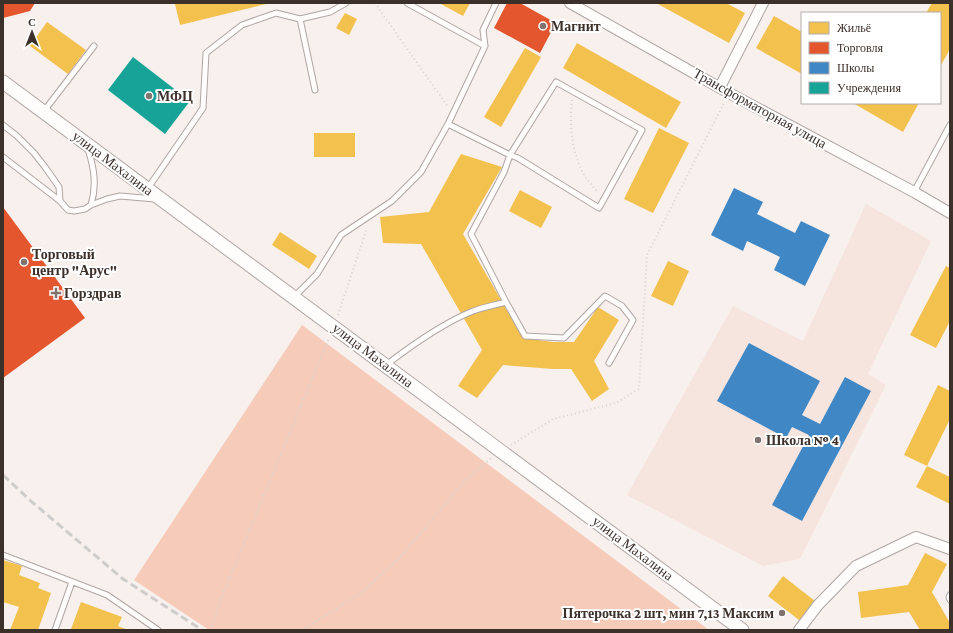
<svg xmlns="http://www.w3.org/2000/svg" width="953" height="633" viewBox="0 0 953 633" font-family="'Crimson Pro',serif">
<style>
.built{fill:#f6e4de}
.forest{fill:#f6cbba}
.homes{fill:#f2c14e}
.shops{fill:#e4572e}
.schools{fill:#3f88c5}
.public{fill:#17a398}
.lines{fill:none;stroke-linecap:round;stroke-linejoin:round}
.service-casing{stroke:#afa6a3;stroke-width:7}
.minor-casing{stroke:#afa6a3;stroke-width:12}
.tertiary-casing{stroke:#afa6a3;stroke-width:15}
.path{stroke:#d5d2d0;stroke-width:2;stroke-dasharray:1 3;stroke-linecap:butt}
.service{stroke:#fefdfc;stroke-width:5}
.minor{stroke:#fefdfc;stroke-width:10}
.tertiary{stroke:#fefdfc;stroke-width:13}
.rail{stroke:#cfcccc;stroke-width:3;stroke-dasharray:8 4;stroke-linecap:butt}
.poi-dot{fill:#7e736f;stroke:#fff;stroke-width:1.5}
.labels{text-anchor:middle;stroke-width:4;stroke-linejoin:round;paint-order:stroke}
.poi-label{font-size:14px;font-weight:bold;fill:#3c302b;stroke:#fff;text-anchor:start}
.street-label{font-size:14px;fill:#3c302b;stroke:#fff}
</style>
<rect width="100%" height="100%" fill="#f8f0ed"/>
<path class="built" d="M866,204L931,241L868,374L886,385L800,559L763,566L627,495L733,306L803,341Z"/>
<path class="forest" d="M302,325L709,630H209L134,580Z"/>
<path class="homes" d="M180,3H266V4L180,25L175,4Z
M439,3H470L463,16Z
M656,3H726L745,13L729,43Z
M932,3H950V49L940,67V13H926Z
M345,13L357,19L349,35L336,28Z
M774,16L802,32V74L756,48Z
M47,22L86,50L68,74L30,46Z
M577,43L681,102L666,128L563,68Z
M525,48L541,57L501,127L484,117Z
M853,103H919L903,132Z
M659,128L689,143L653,213L624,199Z
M314,133H355V157H314Z
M461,154L502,167L463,234L523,338L553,342H574L598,307L619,320L594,361L609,389L592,401L571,369H553L503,365L477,398L458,386L482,350L421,244L383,243L380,217L429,212Z
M520,190L552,207L541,228L509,211Z
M280,232L317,256L309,269L272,245Z
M668,261L689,271L673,306L651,296Z
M946,266L950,268V321L936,348L910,335Z
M938,385L950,391V419L927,466L904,455Z
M927,466L950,477V504L916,487Z
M925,553L947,564L932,592L950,623V630H920L909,612L861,618L858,592L908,585Z
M3,560L22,566L19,575L40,583L38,588L51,593L38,630H10L19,607L3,602Z
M783,576L815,601L799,620L768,596Z
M81,602L122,617L118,626L128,630L71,629Z"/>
<path class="shops" d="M3,3H35L30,11L3,18Z
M507,3H520L556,23L540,53L494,28Z
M3,207L85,318L3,378Z"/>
<path class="schools" d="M734,188L763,202L757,214L795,233L801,221L830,235L805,286L774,270L780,257L747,241L743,251L711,235Z
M749,343L820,381L802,415L820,424L845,377L871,391L802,521L772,505L809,435L792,427L786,438L717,401Z"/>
<path class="public" d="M133,57L190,101L165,134L108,90Z"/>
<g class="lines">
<defs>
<path id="service" d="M407,3L485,46
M300,19L315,90
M556,82L642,130L599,208L518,158L510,155Z
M44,111L94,46
M448,124L485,46L483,30L496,3
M3,125L17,136L34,153L45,167L59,187L60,201
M88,149C94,168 97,185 91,205
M3,157L60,201L68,210L74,211L85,209L91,205L107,199L120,196L155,199
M148,188L203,108L206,53L242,25L276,13L300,19L330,12L346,3
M914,192L950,125
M294,297L317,274L341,235L392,201L421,172L448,124L510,155L504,172L471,234L506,302
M386,365C412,345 443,323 473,311C484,307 495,305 506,302L525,336L564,338L605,296L622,306L633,320L609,363
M3,555L107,595L158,630
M950,595L949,597L950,600
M55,630L72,582"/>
<path id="minor" d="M570,3L729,93L914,192L950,213
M720,87L763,3
M799,630L818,605L856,566L916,537L950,549"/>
<path id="tertiary" d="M3,82L742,630"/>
</defs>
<use href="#service" class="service-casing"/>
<use href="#minor" class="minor-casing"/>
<use href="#tertiary" class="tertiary-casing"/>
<path class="path" d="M375,3L448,107
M572,100C569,126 572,156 586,178C590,183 594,188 598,193
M338,315L367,228
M511,445L553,419L616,403L639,389L647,255L724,103
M211,630L221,599L329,338
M302,630L364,591L400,557L465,481L491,458"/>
<use href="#service" class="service"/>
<use href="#minor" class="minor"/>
<use href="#tertiary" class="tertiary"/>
<path class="rail" d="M3,475L32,502L123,579L202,630"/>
</g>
<g class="poi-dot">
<circle cx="543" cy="26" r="4"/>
<circle cx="149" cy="96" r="4"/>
<circle cx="24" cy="262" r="4"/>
<path d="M54 287h4v4h4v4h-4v4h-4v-4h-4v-4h4z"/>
<circle cx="758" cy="440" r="4"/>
<circle cx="782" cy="613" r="4"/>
</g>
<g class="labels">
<g class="poi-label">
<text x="551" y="31">Магнит</text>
<text x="157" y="101">МФЦ</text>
<text x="32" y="259">Торговый<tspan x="32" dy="16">центр "Арус"</tspan></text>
<text x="64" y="298">Горздрав</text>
<text x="766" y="445">Школа № 4</text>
<text x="774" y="618" text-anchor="end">Пятерочка 2 шт, мин 7,13 Максим</text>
</g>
<g class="street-label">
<text transform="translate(760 108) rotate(29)" y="5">Трансформаторная улица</text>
<text transform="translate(113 163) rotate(37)" y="5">улица Махалина</text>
<text transform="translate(373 355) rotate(37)" y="5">улица Махалина</text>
<text transform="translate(633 548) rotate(37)" y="5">улица Махалина</text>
</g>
</g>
<rect width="953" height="633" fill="none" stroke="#3c302b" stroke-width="8"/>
<rect x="801" y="12" width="140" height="92" fill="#ffffff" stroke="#b1acaa"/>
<rect x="809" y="22" width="20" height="12" fill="#f2c14e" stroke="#b1acaa"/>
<text x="837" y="32" font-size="12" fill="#3c302b">Жильё</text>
<rect x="809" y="42" width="20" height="12" fill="#e4572e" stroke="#b1acaa"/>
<text x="837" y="52" font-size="12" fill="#3c302b">Торговля</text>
<rect x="809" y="62" width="20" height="12" fill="#3f88c5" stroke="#b1acaa"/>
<text x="837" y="72" font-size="12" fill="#3c302b">Школы</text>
<rect x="809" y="82" width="20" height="12" fill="#17a398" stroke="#b1acaa"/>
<text x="837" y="92" font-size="12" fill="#3c302b">Учреждения</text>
<g transform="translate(32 32)" stroke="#ffffff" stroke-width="3" paint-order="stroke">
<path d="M0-3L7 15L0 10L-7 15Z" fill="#3c302b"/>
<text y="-6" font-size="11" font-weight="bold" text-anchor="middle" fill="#3c302b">С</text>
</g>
</svg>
